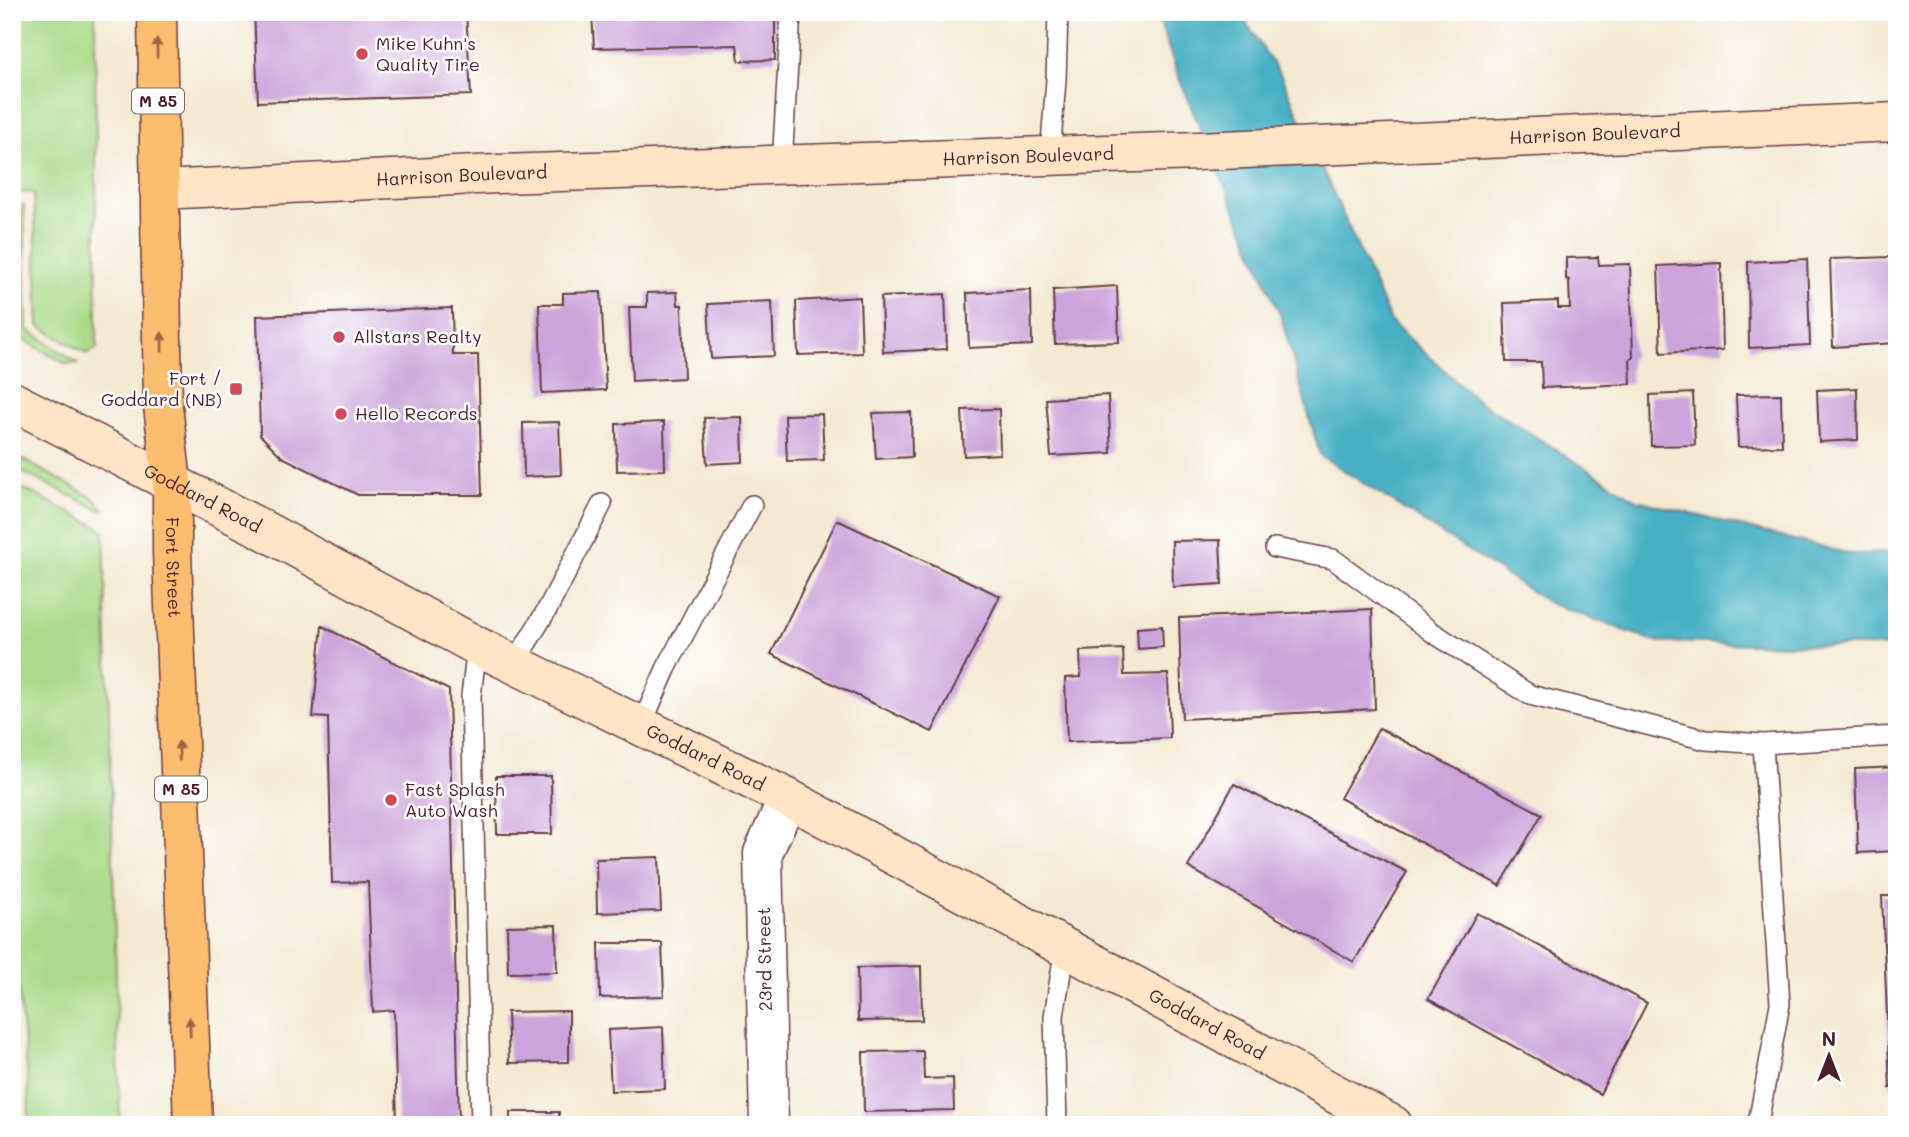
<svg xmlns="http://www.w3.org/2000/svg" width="1909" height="1137" viewBox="0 0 1909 1137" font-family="Mali,sans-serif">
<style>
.green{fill:#aadb8a;stroke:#7a7d5a;stroke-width:2}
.water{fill:#46b0c5;stroke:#486878;stroke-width:2}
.building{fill:#cca3db}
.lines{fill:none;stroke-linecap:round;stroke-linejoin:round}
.lane-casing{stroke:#643d44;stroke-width:22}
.street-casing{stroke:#643d44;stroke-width:41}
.secondary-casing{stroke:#643d44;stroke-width:41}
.primary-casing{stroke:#643d44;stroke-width:41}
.lane{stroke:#fff;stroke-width:19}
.street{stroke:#fff;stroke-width:38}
.secondary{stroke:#fee5c5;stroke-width:38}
.primary{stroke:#fcbd6f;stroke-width:38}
.oneway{fill:#9a664a}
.poi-dot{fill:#d1495b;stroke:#fff;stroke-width:2.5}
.labels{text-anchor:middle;stroke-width:5;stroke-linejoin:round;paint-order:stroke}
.shield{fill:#fff;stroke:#80626b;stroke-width:2}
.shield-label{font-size:16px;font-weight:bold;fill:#4a1f2b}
.poi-label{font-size:18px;fill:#4a1f2b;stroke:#fff;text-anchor:start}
.street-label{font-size:18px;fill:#4a1f2b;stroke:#fff}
</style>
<rect width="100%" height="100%" fill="#fff"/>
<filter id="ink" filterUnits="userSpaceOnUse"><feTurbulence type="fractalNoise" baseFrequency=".0143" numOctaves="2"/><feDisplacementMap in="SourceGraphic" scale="14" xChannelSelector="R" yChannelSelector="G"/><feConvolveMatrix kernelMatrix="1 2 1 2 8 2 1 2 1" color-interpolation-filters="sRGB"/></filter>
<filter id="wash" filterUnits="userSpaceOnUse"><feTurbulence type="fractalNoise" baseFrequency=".00686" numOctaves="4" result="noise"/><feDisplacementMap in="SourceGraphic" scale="28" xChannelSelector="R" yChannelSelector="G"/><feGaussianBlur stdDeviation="1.57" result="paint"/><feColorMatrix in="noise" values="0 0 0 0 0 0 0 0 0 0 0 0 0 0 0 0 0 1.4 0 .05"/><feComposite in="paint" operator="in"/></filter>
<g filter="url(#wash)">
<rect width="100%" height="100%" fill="#f4e9d2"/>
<path class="green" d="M12,12H95L97,348L87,354L39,326L34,193L12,192Z
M12,205H24L27,329L78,363L66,364L12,333Z
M12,458H20L92,497L104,509L102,511L12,467Z
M12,483L97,526L104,532L120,1125H29L28,1081L12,927Z"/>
<path class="water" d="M1153,12H1239L1281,76L1391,322L1477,400L1637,500L1850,554L1897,553V647L1657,642L1549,603L1320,455L1281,317L1178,76L1158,16Z"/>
<g id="blocks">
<path class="building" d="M254,12H466L471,95L258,102Z
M592,12H775V60L739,61L737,45L594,48Z
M1598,257L1599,265L1630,264L1633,358L1630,359L1631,384L1542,388L1541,362H1506L1504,303L1558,301V308H1570L1569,280L1566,279V258Z
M1892,257L1896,343L1833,347L1830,259Z
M1807,259L1810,345L1749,348L1748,262Z
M1721,263L1723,350L1661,353L1658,266Z
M1117,286L1119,342L1055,344L1053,290Z
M1031,290L1032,345L969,348L967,293Z
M601,292L606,390L542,393L539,304H563V293Z
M677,292L678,305H682L684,378L632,381L629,307H647V293Z
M945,294L947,349L883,352L881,297Z
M860,297L862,353L798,355L796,301Z
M772,301L774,356L711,359L708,304Z
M452,308L453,355H478L482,495H358L282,457L260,435L257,316Z
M1857,388L1858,440L1819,442L1817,390Z
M1693,393L1695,445L1651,446L1650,395Z
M1781,394L1782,446L1738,447L1736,395Z
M1108,395L1111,453L1051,456L1046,399Z
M999,409L1000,454L964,456L962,410Z
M911,412L912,457L876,459L873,413Z
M822,414L824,460L787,461L785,415Z
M742,417L743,462L707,464L704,418Z
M559,422L561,475L524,477L523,423Z
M664,422L665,470L617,471L616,424Z
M837,520L1000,596L932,732L771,654Z
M1220,540L1222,584L1173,587L1172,541Z
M1372,609L1375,709L1182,719L1179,618Z
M322,626L449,690L459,1125H397L394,1010L373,1012L368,882L332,883L328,718L313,717Z
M1162,626L1163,647L1138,649L1137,628Z
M1123,649L1124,675L1168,674L1170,738L1067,742L1065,678L1081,677L1080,651Z
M1379,728L1542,814L1500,886L1340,798Z
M1897,767V851L1858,853L1855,769Z
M496,776H551L552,834H497Z
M1234,784L1407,872L1354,962L1188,867Z
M659,857L661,911L597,913L596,859Z
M1882,896H1897V1087L1890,1088Z
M1477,913L1647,1003L1600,1094L1428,999Z
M556,925L557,972L508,973L507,926Z
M599,943H662L664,996L600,998Z
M921,966L922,1020L858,1021L857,968Z
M569,1011V1062L509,1063L507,1012Z
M663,1027L665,1089L611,1091L608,1030Z
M923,1051L924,1079L953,1078L954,1110L864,1112L863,1052Z
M510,1112H559V1125H510Z"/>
</g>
</g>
<g filter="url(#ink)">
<use href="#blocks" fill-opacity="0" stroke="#643d44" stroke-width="2"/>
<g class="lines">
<defs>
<path id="lane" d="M1050,156L1056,80L1058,12
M782,165L791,12
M1275,548L1333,559L1432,632L1530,695L1706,740L1763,744L1780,1004L1759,1118L1756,1125
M477,646L471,696L481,1125
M514,664L548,608L602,504
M641,726L666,669L752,505
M1763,744L1897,736
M1057,1125L1054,1016L1065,947"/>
<path id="street" d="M769,1125L763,853L788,798"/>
<g id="secondary">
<path id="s1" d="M159,190L498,174L1198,151L1897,122"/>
<path id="s2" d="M12,401L256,526L477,646L788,798L1393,1125"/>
</g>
<g id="primary">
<path id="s3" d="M157,12L163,406L172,483V551L193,1125"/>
</g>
</defs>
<use href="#lane" class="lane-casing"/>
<use href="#street" class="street-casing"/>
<use href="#secondary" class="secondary-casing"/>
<use href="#primary" class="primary-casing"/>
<use href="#lane" class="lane"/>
<use href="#street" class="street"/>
<use href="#secondary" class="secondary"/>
<use href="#primary" class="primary"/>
</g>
<defs><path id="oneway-solid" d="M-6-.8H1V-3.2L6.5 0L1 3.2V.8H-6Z" transform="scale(1.75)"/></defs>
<g class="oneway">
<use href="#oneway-solid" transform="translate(157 48) rotate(-91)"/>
<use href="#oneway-solid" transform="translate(162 342) rotate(-91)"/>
<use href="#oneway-solid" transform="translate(179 751) rotate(-92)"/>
<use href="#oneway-solid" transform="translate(190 1027) rotate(-92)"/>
</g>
</g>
<g class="poi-dot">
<circle cx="362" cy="54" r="7"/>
<circle cx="339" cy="337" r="7"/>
<rect x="229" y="382" width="14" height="14" rx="3.5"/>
<circle cx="341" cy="414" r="7"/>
<circle cx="391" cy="800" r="7"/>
</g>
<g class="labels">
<g class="shield">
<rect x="132" y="88.5" width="52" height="25" rx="5"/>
<rect x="155" y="776.5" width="52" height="25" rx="5"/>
</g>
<g class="shield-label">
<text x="158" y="107">M 85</text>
<text x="181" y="795">M 85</text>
</g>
<g class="poi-label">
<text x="376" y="50">Mike Kuhn's<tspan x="376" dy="21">Quality Tire</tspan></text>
<text x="353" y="343">Allstars Realty</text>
<text x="222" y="385" text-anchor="end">Fort /<tspan x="222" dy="21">Goddard (NB)</tspan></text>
<text x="355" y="420">Hello Records</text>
<text x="405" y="796">Fast Splash<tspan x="405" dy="21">Auto Wash</tspan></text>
</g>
<g class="street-label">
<text dy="6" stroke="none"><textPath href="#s1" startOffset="1437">Harrison Boulevard</textPath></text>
<text dy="6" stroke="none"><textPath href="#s1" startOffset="870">Harrison Boulevard</textPath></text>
<text dy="6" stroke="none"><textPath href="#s1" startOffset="303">Harrison Boulevard</textPath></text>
<text dy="6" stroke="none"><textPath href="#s2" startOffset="214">Goddard Road</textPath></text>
<text dy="6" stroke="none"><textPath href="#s3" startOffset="556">Fort Street</textPath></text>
<text dy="6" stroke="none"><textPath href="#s2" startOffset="780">Goddard Road</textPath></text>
<text transform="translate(765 959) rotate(-91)" y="6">23rd Street</text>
<text dy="6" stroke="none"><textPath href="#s2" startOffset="1348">Goddard Road</textPath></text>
</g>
</g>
<rect width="1909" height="1137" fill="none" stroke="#fff" stroke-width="42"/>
<g transform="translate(1829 1056)" stroke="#ffffff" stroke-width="5" paint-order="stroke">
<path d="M0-5L12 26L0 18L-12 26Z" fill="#4a1f2b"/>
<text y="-10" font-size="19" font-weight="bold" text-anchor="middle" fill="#4a1f2b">N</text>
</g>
</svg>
